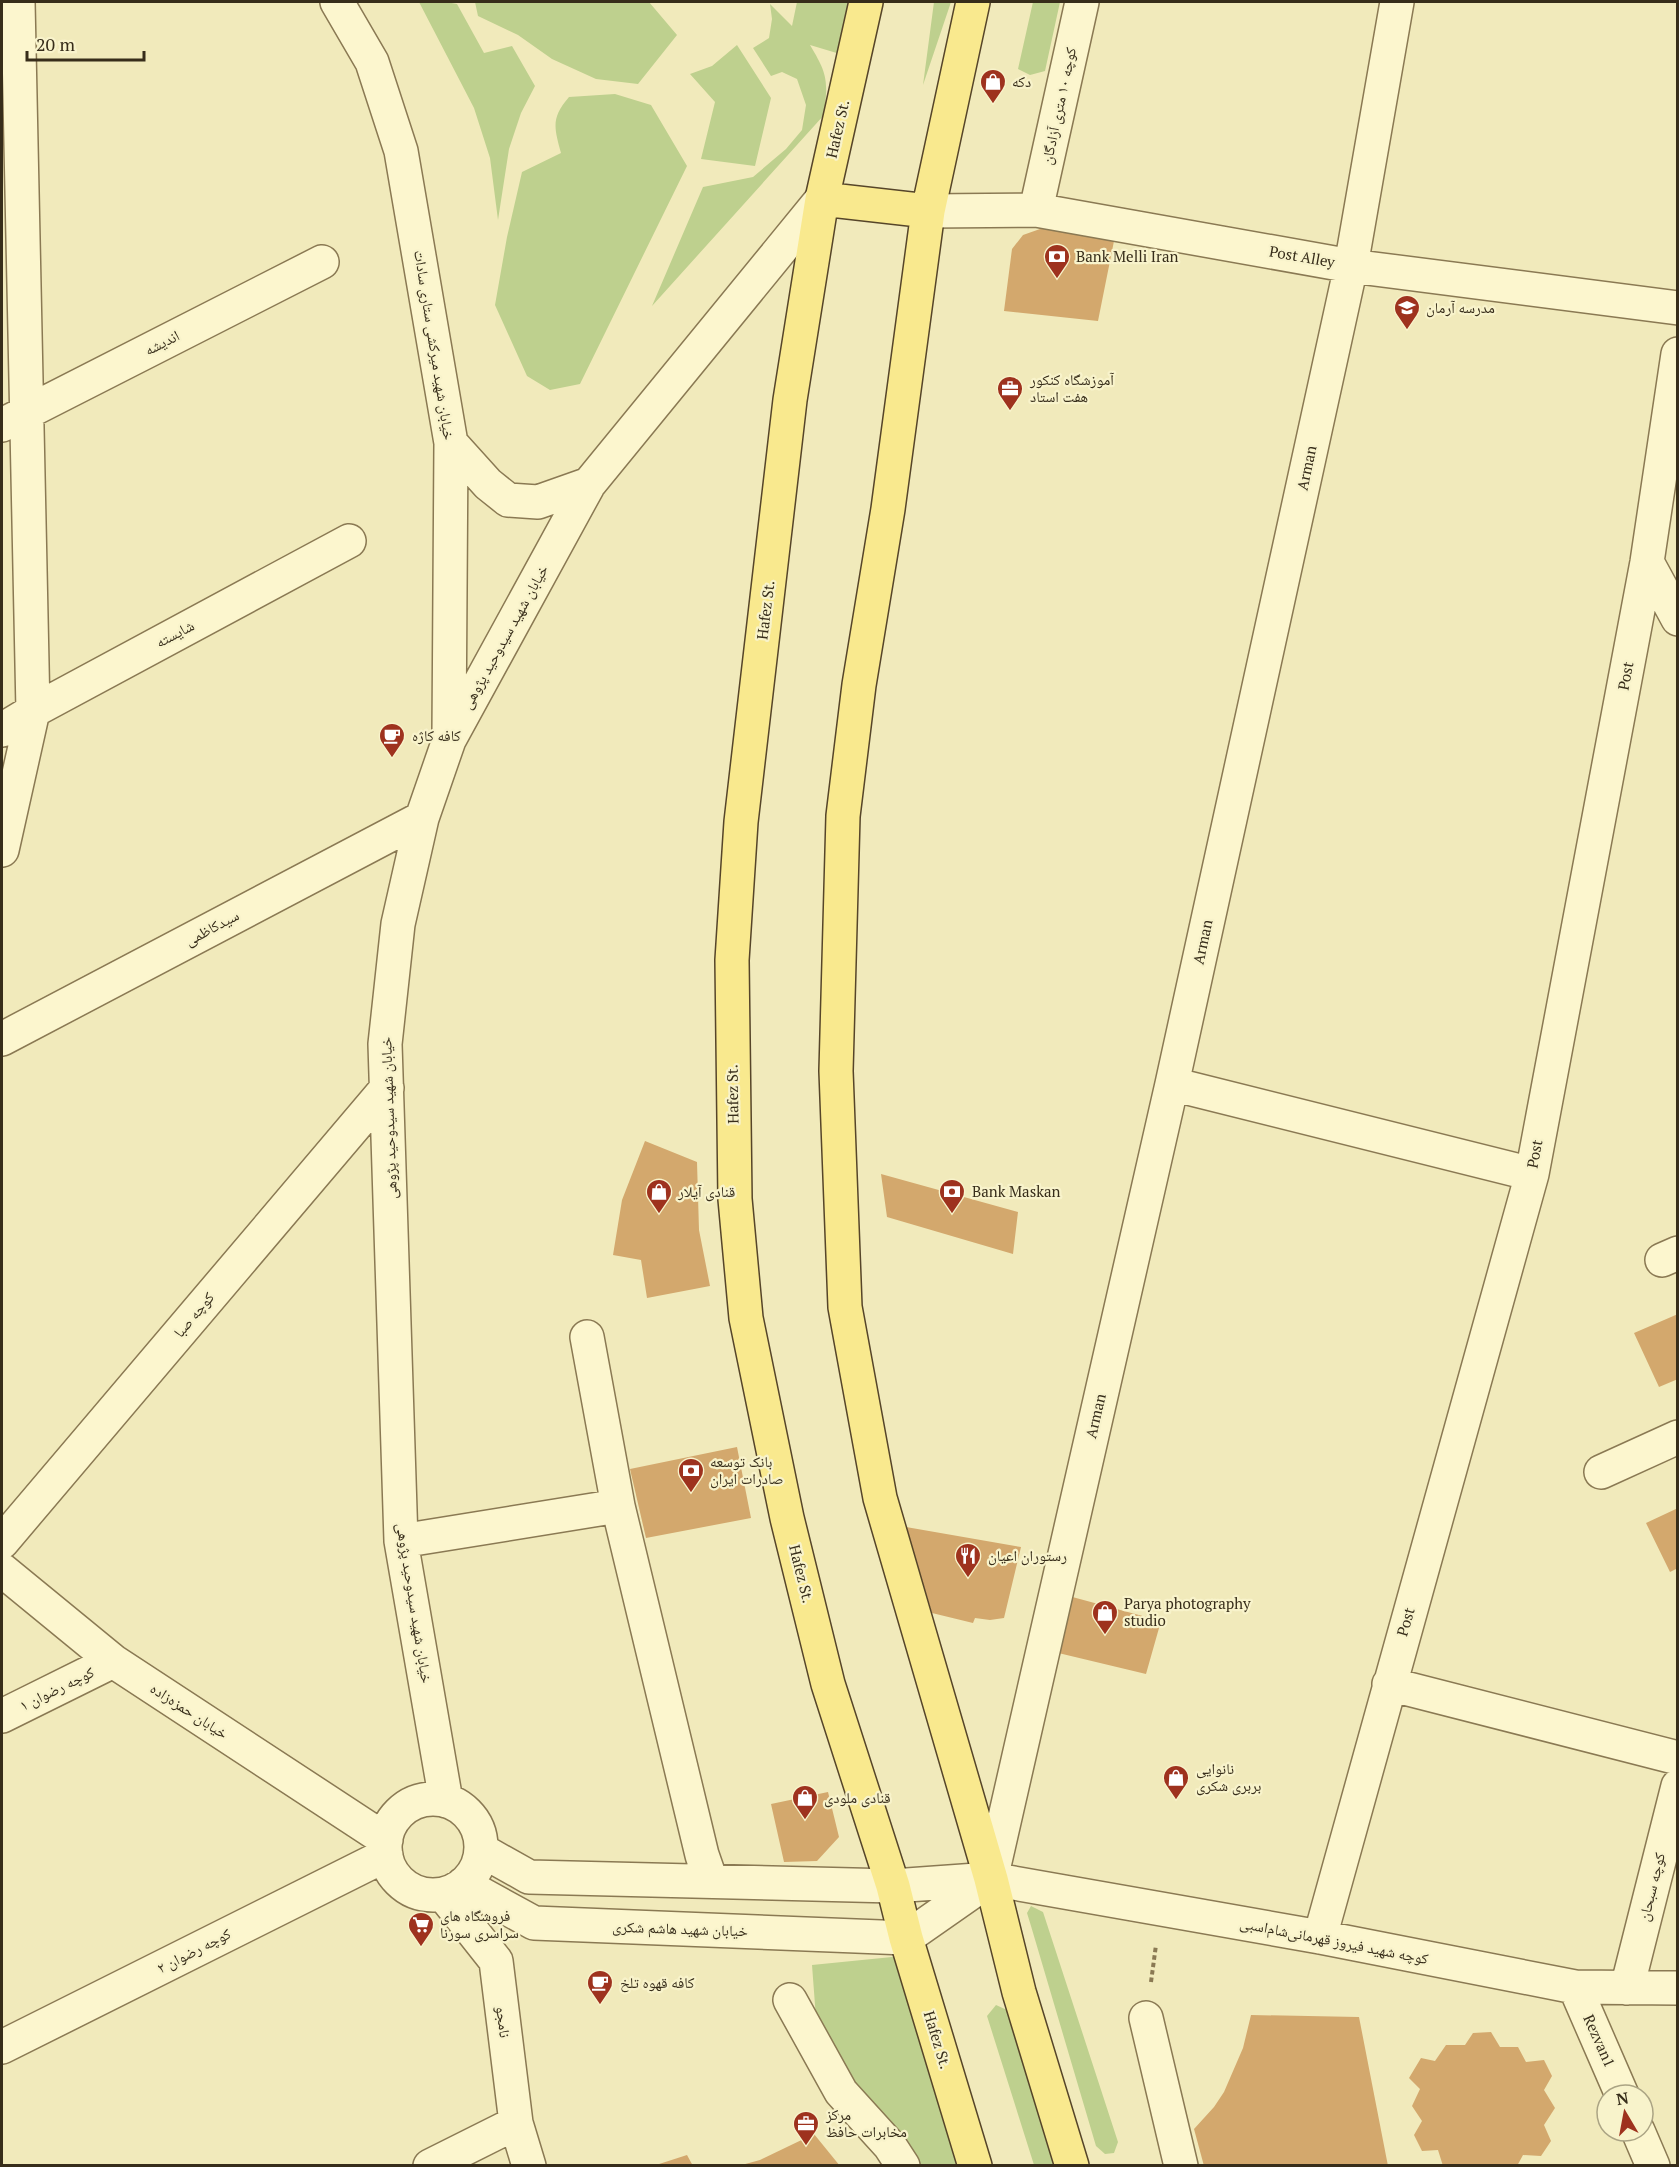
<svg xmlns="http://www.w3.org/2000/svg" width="1679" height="2167" viewBox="0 0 1679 2167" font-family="'PT Serif','Noto Naskh Arabic',serif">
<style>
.green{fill:#bed08e}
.building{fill:#d3a86d}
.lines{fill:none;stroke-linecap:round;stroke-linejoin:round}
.minor-casing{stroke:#8a7953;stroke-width:36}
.major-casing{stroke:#564529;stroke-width:36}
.path{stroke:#8a7953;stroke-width:4;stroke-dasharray:4.5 3;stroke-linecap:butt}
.minor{stroke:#fcf6ce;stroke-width:33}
.major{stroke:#f9e98e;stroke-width:33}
.labels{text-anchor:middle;stroke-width:4.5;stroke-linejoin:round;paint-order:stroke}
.poi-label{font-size:15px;fill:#372d1a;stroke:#f8f3cb;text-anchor:start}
.street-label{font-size:15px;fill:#372d1a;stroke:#f8f3cb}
</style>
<rect width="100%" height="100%" fill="#f1eabb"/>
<path class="green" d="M419,2H446L457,4L484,53L512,46L535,86L521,113L509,149L498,220L490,158L474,108Z
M475,2H649L677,35L638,84L596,79L552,59L518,35L478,16Z
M797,2H853L840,54L810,45C828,75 828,80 824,115L652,306L703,187L753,177L786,149L802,130L806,105L797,79L782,72L771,76L753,48L769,38L772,19L770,4L792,26Z
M934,2H951L923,85Z
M1033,2H1060L1045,71L1030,75L1018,69Z
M737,45L771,98L755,166L701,159L715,102L690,74L712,66Z
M615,94L651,105L687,166L580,384L550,390L527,376L495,305L507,237L522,172L561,153C554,127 551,118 569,97Z
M1031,1906L1043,1912L1118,2142L1114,2153L1105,2154L1096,2146L1031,1926L1027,1913Z
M902,1956L968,2165H907L819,2058L812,1965Z
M996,2005L1007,2010L1056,2165H1034L987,2016Z"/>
<path class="building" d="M1040,229H1056L1115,236L1098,321L1004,311L1012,249L1023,235Z
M645,1141L697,1162L699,1230L710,1286L647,1298L641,1260L613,1255L622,1200Z
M881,1174L1018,1212L1013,1254L887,1217Z
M1678,1314V1379L1659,1387L1634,1333Z
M737,1447L751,1518L646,1538L630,1469Z
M1678,1508V1568L1670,1572L1646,1523Z
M906,1527L1021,1547L1004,1618L990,1620L975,1618L973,1623L932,1613Z
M1065,1595L1161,1621L1146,1674L1050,1651Z
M828,1792L839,1837L817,1861L784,1862L771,1804Z
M1251,2015L1359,2017L1388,2166H1204L1194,2129L1214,2107L1224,2092L1243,2048Z
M1491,2032L1500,2047H1518L1526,2062L1544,2060L1552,2076L1544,2090L1555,2108L1544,2125L1551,2141L1541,2156L1523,2155L1517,2166H1443L1438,2150L1422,2151L1414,2135L1422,2121L1412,2106L1420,2089L1409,2078L1421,2058L1435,2061L1446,2045H1465L1473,2033Z
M814,2134L840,2166H738L760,2160Z
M687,2155L693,2166H656V2165Z"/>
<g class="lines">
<defs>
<path id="minor" d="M337,2L372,62L401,151L451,443L449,736
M1036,210L1082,2
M928,211L1036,210L1351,266L1678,308
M2,425L322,262
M451,443L488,484L508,500L538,502L589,484
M1647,562L1678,619
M2,730L33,711L349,541
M2,850L33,711L18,2
M2,1039L422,818
M1172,1084L1532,1174
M1662,1260L1678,1253
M587,1337L618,1506
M1601,1472L1678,1437
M401,1541L618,1506L702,1855L711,1881
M2,1542L387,1088
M2,1570L113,1661L386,1840
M1389,1684L1678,1758
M2,1716L113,1661
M385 1847a48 48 0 1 1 96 0a48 48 0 1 1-96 0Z
M446,1801L401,1541L385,1044L398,924L422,818L449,740L589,484L822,199
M481,1850L529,1877L893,1886L991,1879L1320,1937L1575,1987L1678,1988
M991,1879L1172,1084L1351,266L1397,2
M463,1884L534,1923L906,1938L989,1880
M443,1894L496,1961L516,2123L529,2166
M1320,1937L1532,1174L1647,562L1678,354
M1575,1987L1622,2095
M1627,1988L1678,1786
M790,2000L841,2092L890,2146L903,2166
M1146,2018L1181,2166
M2,2047L386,1855
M1638,2131L1653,2166
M430,2166L516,2123"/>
<path id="major" d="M866,2L822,199L790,400L741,822L732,960L735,1199L746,1318L787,1518L828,1684L893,1886L906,1938L975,2166
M973,2L928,211L888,509L859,685L843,816L836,1071L845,1307L880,1498L991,1879L1019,1992L1072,2166
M822,199L928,211"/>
</defs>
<use href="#minor" class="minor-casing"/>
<use href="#major" class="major-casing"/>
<path class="path" d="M1151,1982L1156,1945"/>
<use href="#minor" class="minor"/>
<use href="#major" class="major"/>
</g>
<defs>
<symbol id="shop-pin" viewBox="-11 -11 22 30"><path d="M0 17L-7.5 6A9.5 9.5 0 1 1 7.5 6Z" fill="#9e321e" stroke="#f8f3cb"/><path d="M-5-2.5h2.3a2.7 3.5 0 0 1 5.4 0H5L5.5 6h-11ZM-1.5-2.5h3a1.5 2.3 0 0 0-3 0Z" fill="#fff"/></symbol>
<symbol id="bank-pin" viewBox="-11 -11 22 30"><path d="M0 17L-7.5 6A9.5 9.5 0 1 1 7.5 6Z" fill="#9e321e" stroke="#f8f3cb"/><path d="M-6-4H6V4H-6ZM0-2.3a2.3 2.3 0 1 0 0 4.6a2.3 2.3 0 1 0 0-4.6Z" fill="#fff"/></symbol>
<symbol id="school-pin" viewBox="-11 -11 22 30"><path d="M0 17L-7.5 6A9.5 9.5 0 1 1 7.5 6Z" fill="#9e321e" stroke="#f8f3cb"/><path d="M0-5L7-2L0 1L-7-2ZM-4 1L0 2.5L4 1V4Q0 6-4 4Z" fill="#fff"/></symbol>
<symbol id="office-pin" viewBox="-11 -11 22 30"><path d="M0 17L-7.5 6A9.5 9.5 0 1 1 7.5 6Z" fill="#9e321e" stroke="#f8f3cb"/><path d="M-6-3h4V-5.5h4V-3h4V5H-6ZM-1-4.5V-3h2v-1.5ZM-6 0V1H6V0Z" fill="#fff"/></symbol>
<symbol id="cafe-pin" viewBox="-11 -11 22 30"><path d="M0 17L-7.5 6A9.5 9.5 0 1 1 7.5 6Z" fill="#9e321e" stroke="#f8f3cb"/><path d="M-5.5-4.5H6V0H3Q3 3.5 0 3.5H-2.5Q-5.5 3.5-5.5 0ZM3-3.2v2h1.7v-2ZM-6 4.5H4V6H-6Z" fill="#fff"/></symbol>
<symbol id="restaurant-pin" viewBox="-11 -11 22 30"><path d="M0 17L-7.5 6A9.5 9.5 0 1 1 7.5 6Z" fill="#9e321e" stroke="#f8f3cb"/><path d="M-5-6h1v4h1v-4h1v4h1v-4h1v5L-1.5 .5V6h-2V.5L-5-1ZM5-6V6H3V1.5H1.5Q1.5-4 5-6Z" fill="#fff"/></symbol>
<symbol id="supermarket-pin" viewBox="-11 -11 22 30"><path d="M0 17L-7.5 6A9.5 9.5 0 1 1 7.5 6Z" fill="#9e321e" stroke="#f8f3cb"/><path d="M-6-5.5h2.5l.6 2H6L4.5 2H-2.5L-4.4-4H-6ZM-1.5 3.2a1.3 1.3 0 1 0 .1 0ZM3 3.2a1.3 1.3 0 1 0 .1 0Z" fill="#fff"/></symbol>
</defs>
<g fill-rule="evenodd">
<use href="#shop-pin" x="978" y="67" width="30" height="40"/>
<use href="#bank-pin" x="1042" y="242" width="30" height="40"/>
<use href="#school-pin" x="1392" y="293" width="30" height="40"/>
<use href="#office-pin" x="995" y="374" width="30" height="40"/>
<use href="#cafe-pin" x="377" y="721" width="30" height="40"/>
<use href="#shop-pin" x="644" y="1177" width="30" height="40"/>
<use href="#bank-pin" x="937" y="1177" width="30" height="40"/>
<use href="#bank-pin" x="676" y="1456" width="30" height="40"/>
<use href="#restaurant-pin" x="953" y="1541" width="30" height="40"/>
<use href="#shop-pin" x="1090" y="1598" width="30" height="40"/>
<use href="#shop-pin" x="1161" y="1763" width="30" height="40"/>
<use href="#shop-pin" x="790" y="1783" width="30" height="40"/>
<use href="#supermarket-pin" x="406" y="1910" width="30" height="40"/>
<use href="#cafe-pin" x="585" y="1968" width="30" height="40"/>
<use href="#office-pin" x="791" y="2109" width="30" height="40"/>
</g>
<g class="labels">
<g class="poi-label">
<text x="1012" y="87">دکه</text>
<text x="1076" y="262">Bank Melli Iran</text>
<text x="1426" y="313">مدرسه آرمان</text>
<text x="1030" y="385">آموزشگاه کنکور<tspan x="1030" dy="17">هفت استاد</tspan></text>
<text x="412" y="741">کافه کاژه</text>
<text x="678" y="1197">قنادی آیلار</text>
<text x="972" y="1197">Bank Maskan</text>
<text x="710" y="1467">بانک توسعه<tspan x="710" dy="17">صادرات ایران</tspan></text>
<text x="988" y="1561">رستوران اعیان</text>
<text x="1124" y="1609">Parya photography<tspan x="1124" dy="17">studio</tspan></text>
<text x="1196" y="1774">نانوایی<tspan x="1196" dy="17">بربری شکری</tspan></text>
<text x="824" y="1803">قنادی ملودی</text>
<text x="440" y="1921">فروشگاه های<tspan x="440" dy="17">سراسری سورنا</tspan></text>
<text x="620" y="1988">کافه قهوه تلخ</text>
<text x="826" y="2120">مرکز<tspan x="826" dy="17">مخابرات حافظ</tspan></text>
</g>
<g class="street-label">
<text transform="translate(1059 106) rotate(-78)" y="5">کوچه ۱۰ متری آزادگان</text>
<text transform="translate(838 129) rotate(-77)" y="5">Hafez St.</text>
<text transform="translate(1302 257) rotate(10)" y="5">Post Alley</text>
<text transform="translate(162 343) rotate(-27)" y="5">اندیشه</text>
<text transform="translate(434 345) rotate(81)" y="5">خیابان شهید میرکشی ستاری سادات</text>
<text transform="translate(1307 468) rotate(-78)" y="5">Arman</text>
<text transform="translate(766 610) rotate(-83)" y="5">Hafez St.</text>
<text transform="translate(175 634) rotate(-28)" y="5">شایسته</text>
<text transform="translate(505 637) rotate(-61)" y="5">خیابان شهید سیدوحید پژوهی</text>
<text transform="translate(1626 676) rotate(-79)" y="5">Post</text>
<text transform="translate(212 928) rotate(-28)" y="5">سیدکاظمی</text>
<text transform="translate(1203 942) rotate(-78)" y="5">Arman</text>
<text transform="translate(733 1094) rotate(-91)" y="5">Hafez St.</text>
<text transform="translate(389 1118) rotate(-92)" y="5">خیابان شهید سیدوحید پژوهی</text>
<text transform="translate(1535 1154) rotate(-79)" y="5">Post</text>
<text transform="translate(194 1315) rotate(-50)" y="5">کوچه صبا</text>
<text transform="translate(1096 1416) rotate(-77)" y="5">Arman</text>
<text transform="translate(801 1574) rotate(76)" y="5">Hafez St.</text>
<text transform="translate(414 1603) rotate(81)" y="5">خیابان شهید سیدوحید پژوهی</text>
<text transform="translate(1406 1622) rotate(-74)" y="5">Post</text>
<text transform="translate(57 1689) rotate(-26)" y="5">کوچه رضوان ۱</text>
<text transform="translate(189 1711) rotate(33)" y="5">خیابان حمزه‌زاده</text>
<text transform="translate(1652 1887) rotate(-76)" y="5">کوچه سبحان</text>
<text transform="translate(680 1929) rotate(2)" y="5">خیابان شهید هاشم شکری</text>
<text transform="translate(1334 1941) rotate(11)" y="5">کوچه شهید فیروز قهرمانی‌شام‌اسبی</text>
<text transform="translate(194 1951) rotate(-27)" y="5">کوچه رضوان ۲</text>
<text transform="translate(503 2022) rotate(83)" y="5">نامجو</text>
<text transform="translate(937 2040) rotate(73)" y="5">Hafez St.</text>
<text transform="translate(1599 2041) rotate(66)" y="5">Rezvan1</text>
</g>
</g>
<rect width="1679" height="2167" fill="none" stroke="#372d1a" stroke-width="6"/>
<g transform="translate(1625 2113) rotate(350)"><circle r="28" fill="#f8f3cb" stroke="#aba484" stroke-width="1.5"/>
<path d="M0-4.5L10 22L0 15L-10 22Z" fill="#9e321e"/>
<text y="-9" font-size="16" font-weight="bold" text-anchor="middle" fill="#372d1a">N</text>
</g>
<path d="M27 51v9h117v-9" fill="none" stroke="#372d1a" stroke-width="3"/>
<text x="36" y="51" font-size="18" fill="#372d1a" stroke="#f8f3cb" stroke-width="4.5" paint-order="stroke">20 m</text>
</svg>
